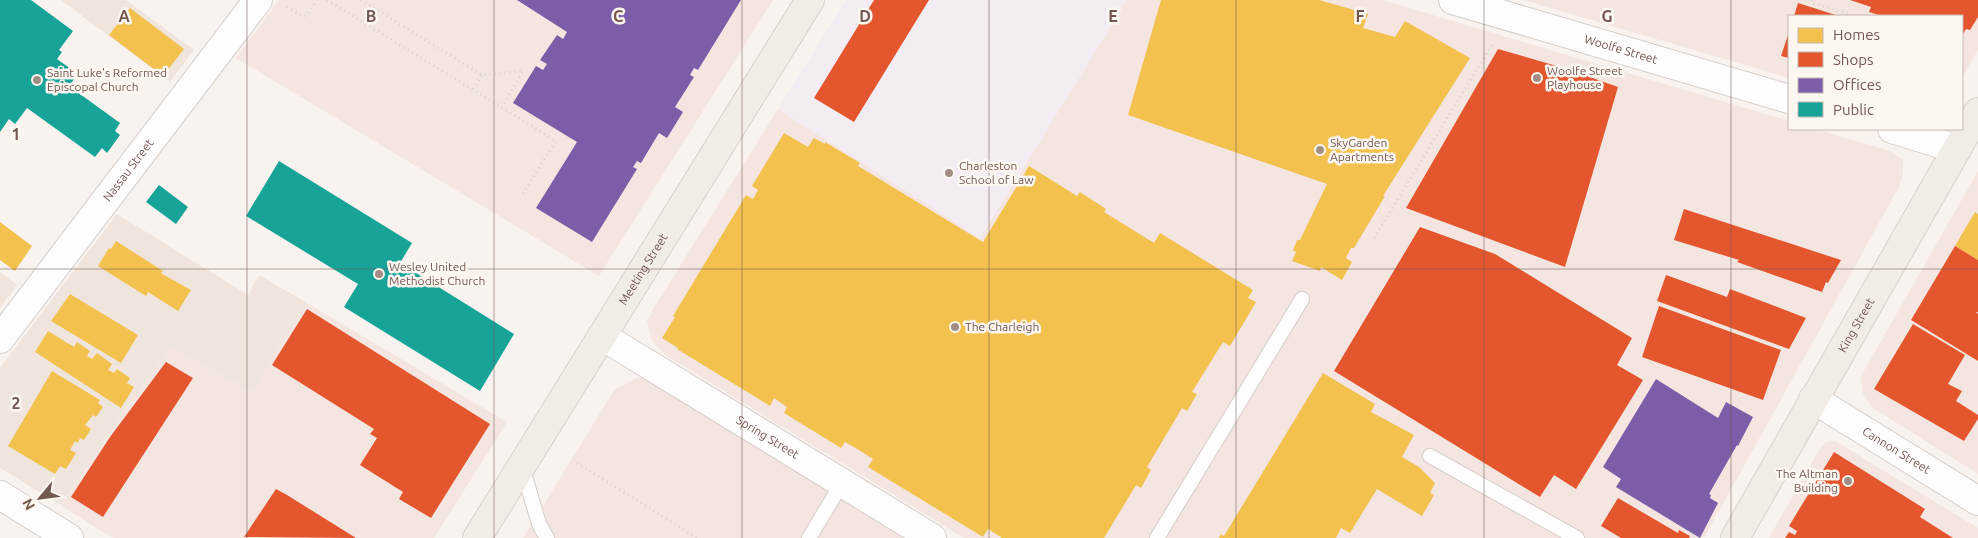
<svg xmlns="http://www.w3.org/2000/svg" width="1978" height="538" viewBox="0 0 1978 538" font-family="Ubuntu,sans-serif">
<style>
.residential{fill:#f0e5dd}
.commercial{fill:#f4e5e0}
.education{fill:#f3ecf3}
.homes{fill:#f2c14e}
.shops{fill:#e4572e}
.offices{fill:#7b5ea7}
.public{fill:#17a398}
.lines{fill:none;stroke-linecap:round;stroke-linejoin:round}
.service-casing{stroke:#d6ceca;stroke-width:16}
.minor-casing{stroke:#d6ceca;stroke-width:30}
.tertiary-casing{stroke:#d6ceca;stroke-width:30}
.secondary-casing{stroke:#d6ceca;stroke-width:30}
.primary-casing{stroke:#d8d0cc;stroke-width:30}
.path{stroke:#dad2d0;stroke-width:3;stroke-dasharray:1 4;stroke-linecap:butt}
.service{stroke:#fefdfc;stroke-width:14}
.minor{stroke:#fefdfc;stroke-width:28}
.tertiary{stroke:#fefdfc;stroke-width:28}
.secondary{stroke:#fefdfc;stroke-width:28}
.primary{stroke:#f2ece7;stroke-width:28}
.grid{fill:none;stroke:#735850;stroke-width:1;stroke-opacity:0.55}
.poi-dot{fill:#a28e87;stroke:#fdf7f1;stroke-width:2}
.labels{text-anchor:middle;stroke-width:5;stroke-linejoin:round;paint-order:stroke}
.street-label{font-size:12px;fill:#735850;stroke:#fdf7f1}
.poi-label{font-size:12px;fill:#735850;stroke:#fdf7f1;text-anchor:start}
.grid-label{font-size:16px;text-anchor:middle;font-weight:bold;fill:#735850;stroke:#fdf7f1;stroke-width:5;stroke-linejoin:round;paint-order:stroke}
</style>
<rect width="100%" height="100%" fill="#f8f3ee"/>
<path class="residential" d="M61,0H126L194,50L170,82Z
M117,214L248,295L259,275L307,303L252,392L170,347L61,505L0,468V368Z
M0,272L17,285L0,308Z"/>
<path class="commercial" d="M279,0H773L599,276L236,58Z
M1127,0H1382L1789,121V129H1815L1890,151L1903,160V172L1899,187L1704,538H964L665,355L651,339L647,321L655,306L778,109L980,238Z
M1523,0H1978V50L1962,78V16H1789V78Z
M1978,171V474L1873,408L1863,394L1861,376Z
M307,303L507,422L434,538H113L61,506L170,347L252,392Z
M637,378L650,380L904,534L905,538H523L615,389Z
M1835,441L1978,528V538H1769L1820,448L1826,442Z"/>
<path class="education" d="M846,0H1127L980,238L778,109Z"/>
<path class="homes" d="M1161,0H1319L1368,14L1363,28L1395,37L1405,21L1470,58L1383,196H1385L1354,248H1351L1346,258L1352,262L1342,280L1321,267L1320,271L1292,261L1296,252L1293,250L1297,240H1300L1327,184L1128,115Z
M130,8L184,49L163,76L109,35Z
M784,133L808,147L814,138L825,144V142L860,163L858,166L983,242L1029,166L1077,196L1080,192L1106,209L1104,212L1154,243L1160,233L1253,290L1248,298L1256,302L1230,346L1223,342L1192,392L1197,394L1187,411L1182,408L1147,467L1151,470L1141,488L1136,485L1104,538H1002L988,529L983,537L868,467L873,459L859,450L845,442L841,448L784,413L787,407L774,398L770,406L677,349L678,348L662,338L675,317L673,316L746,195L753,199L758,190L752,186Z
M1975,212L1978,214V260L1955,246Z
M0,222L32,246L15,271L0,260Z
M116,241L163,271L161,273L164,275L191,290L178,311L148,292L146,296L98,266L109,248L111,249Z
M70,294L138,335L121,363L51,321Z
M48,331L74,347L77,342L90,351L87,356L92,359L97,353L112,364L108,370L114,373L117,369L130,378L127,383L134,387L121,408L35,352Z
M52,371L100,400L98,403L103,407L96,417L93,415L85,425L91,429L84,440L80,438L78,443L75,441L70,450L76,453L66,469L60,466L55,474L8,446Z
M1323,373L1375,404L1371,412L1414,435L1402,457L1419,467L1435,483L1430,493L1434,495L1422,516L1377,489L1350,533L1341,528L1336,538H1219L1221,534L1224,536Z"/>
<path class="shops" d="M874,0H929L854,122L814,98Z
M1850,0H1978V17L1970,30L1966,29L1962,36V16H1882L1869,12L1871,7Z
M1798,3L1839,16H1794Z
M1789,32V58L1781,56Z
M1498,49L1567,69L1618,87L1565,267L1406,208Z
M1684,209L1841,260L1828,283L1826,282L1822,292L1737,262L1739,260L1674,240Z
M1420,227L1495,254L1632,338L1617,365L1643,380L1576,489L1554,475L1540,497L1334,371Z
M1955,246L1978,260V312H1976L1978,314V361L1911,320Z
M1666,275L1727,297L1730,289L1806,318L1789,349L1657,301Z
M1659,306L1781,350L1763,400L1642,357Z
M307,309L490,424L431,518L399,499L403,492L360,465L377,438L370,434L374,429L272,365Z
M1913,324L1965,355L1948,384L1962,391L1956,401L1978,415V419L1964,441L1874,389Z
M166,362L193,378L103,517L71,497L110,437Z
M1834,452L1925,509L1920,517L1953,538H1785L1789,532L1795,535L1797,531L1789,526Z
M276,489L287,495L356,538L244,537Z
M1618,498L1678,533L1679,530L1690,536L1689,538H1621L1601,526Z"/>
<path class="offices" d="M517,0H741L698,70L694,68L690,75L694,77L675,107L683,112L667,138L659,133L641,163L637,161L633,167L637,169L592,242L536,208L577,142L513,103L536,66L543,70L547,64L540,60L557,35L563,39L567,32Z
M1656,379L1718,418L1726,402L1753,417L1738,446L1737,445L1709,494L1711,495L1710,498L1718,503L1700,538L1616,487L1621,479L1603,467Z"/>
<path class="public" d="M0,0H31L73,31L59,50L62,52L57,59L78,74L69,86L120,123L115,131L120,135L107,153L102,148L95,157L27,108L15,124L9,119L0,132Z
M279,161L412,243L400,263L514,334L480,391L344,307L358,284L246,216Z
M159,185L188,207L176,224L146,202Z"/>
<g class="lines">
<defs>
<path id="service" d="M1430,456L1577,538
M522,466L539,524L547,538
M809,538L842,483
M1157,538L1302,299"/>
<g id="minor">
<path id="s1" d="M1453,0L1789,99"/>
<path d="M1892,129L1957,149"/>
<path id="s2" d="M0,339L258,0"/>
</g>
<path id="tertiary" d="M0,495L69,538"/>
<g id="secondary">
<path id="s3" d="M602,336L932,538"/>
<path id="s4" d="M1813,399L1978,501"/>
</g>
<g id="primary">
<path id="s5" d="M477,538L810,0"/>
<path id="s6" d="M1735,538L1978,112"/>
</g>
</defs>
<use href="#service" class="service-casing"/>
<use href="#minor" class="minor-casing"/>
<use href="#tertiary" class="tertiary-casing"/>
<use href="#secondary" class="secondary-casing"/>
<use href="#primary" class="primary-casing"/>
<path class="path" d="M327,0L556,141L522,195
M361,0L482,75L523,71L502,107
M1812,0L1811,2L1854,16
M287,7L302,16L307,15L317,0
M473,89L482,75
M1374,238L1493,43
M577,463L697,538"/>
<use href="#service" class="service"/>
<use href="#minor" class="minor"/>
<use href="#tertiary" class="tertiary"/>
<use href="#secondary" class="secondary"/>
<use href="#primary" class="primary"/>
</g>
<path class="grid" d="M247,0V538M494,0V538M742,0V538M989,0V538M1236,0V538M1484,0V538M1731,0V538M0,269H1978"/>
<g class="poi-dot">
<circle cx="1537" cy="78" r="5"/>
<circle cx="37" cy="80" r="5"/>
<circle cx="1320" cy="150" r="5"/>
<circle cx="949" cy="173" r="5"/>
<circle cx="379" cy="274" r="5"/>
<circle cx="955" cy="327" r="5"/>
<circle cx="1848" cy="481" r="5"/>
</g>
<g class="labels">
<g class="street-label">
<text dy="4" stroke="none"><textPath href="#s1" startOffset="175">Woolfe Street</textPath></text>
<text dy="4" stroke="none"><textPath href="#s2" startOffset="212">Nassau Street</textPath></text>
<text dy="4" stroke="none"><textPath href="#s5" startOffset="316">Meeting Street</textPath></text>
<text dy="4" stroke="none"><textPath href="#s6" startOffset="245">King Street</textPath></text>
<text dy="4" stroke="none"><textPath href="#s3" startOffset="194">Spring Street</textPath></text>
<text dy="4" stroke="none"><textPath href="#s4" startOffset="98">Cannon Street</textPath></text>
</g>
<g class="poi-label">
<text x="1547" y="75">Woolfe Street<tspan x="1547" dy="14">Playhouse</tspan></text>
<text x="47" y="77">Saint Luke's Reformed<tspan x="47" dy="14">Episcopal Church</tspan></text>
<text x="1330" y="147">SkyGarden<tspan x="1330" dy="14">Apartments</tspan></text>
<text x="959" y="170">Charleston<tspan x="959" dy="14">School of Law</tspan></text>
<text x="389" y="271">Wesley United<tspan x="389" dy="14">Methodist Church</tspan></text>
<text x="965" y="331">The Charleigh</text>
<text x="1838" y="478" text-anchor="end">The Altman<tspan x="1838" dy="14">Building</tspan></text>
</g>
</g>
<g class="grid-label">
<text x="124" y="22">A</text>
<text x="371" y="22">B</text>
<text x="618" y="22">C</text>
<text x="865" y="22">D</text>
<text x="1113" y="22">E</text>
<text x="1360" y="22">F</text>
<text x="1607" y="22">G</text>
<text x="16" y="140">1</text>
<text x="16" y="409">2</text>
</g>
<rect x="1788" y="15" width="175" height="115" fill="#fdf7f1" stroke="#c6b7b1"/>
<rect x="1798" y="28" width="25" height="15" fill="#f2c14e" stroke="#c6b7b1"/>
<text x="1833" y="40" font-size="15" fill="#735850">Homes</text>
<rect x="1798" y="52" width="25" height="15" fill="#e4572e" stroke="#c6b7b1"/>
<text x="1833" y="65" font-size="15" fill="#735850">Shops</text>
<rect x="1798" y="78" width="25" height="15" fill="#7b5ea7" stroke="#c6b7b1"/>
<text x="1833" y="90" font-size="15" fill="#735850">Offices</text>
<rect x="1798" y="102" width="25" height="15" fill="#17a398" stroke="#c6b7b1"/>
<text x="1833" y="115" font-size="15" fill="#735850">Public</text>
<g transform="translate(40 498) rotate(241)" stroke="#fdf7f1" stroke-width="4" paint-order="stroke">
<path d="M0-4L9 19L0 12L-9 19Z" fill="#735850"/>
<text y="-8" font-size="14" font-weight="bold" text-anchor="middle" fill="#735850">N</text>
</g>
</svg>
